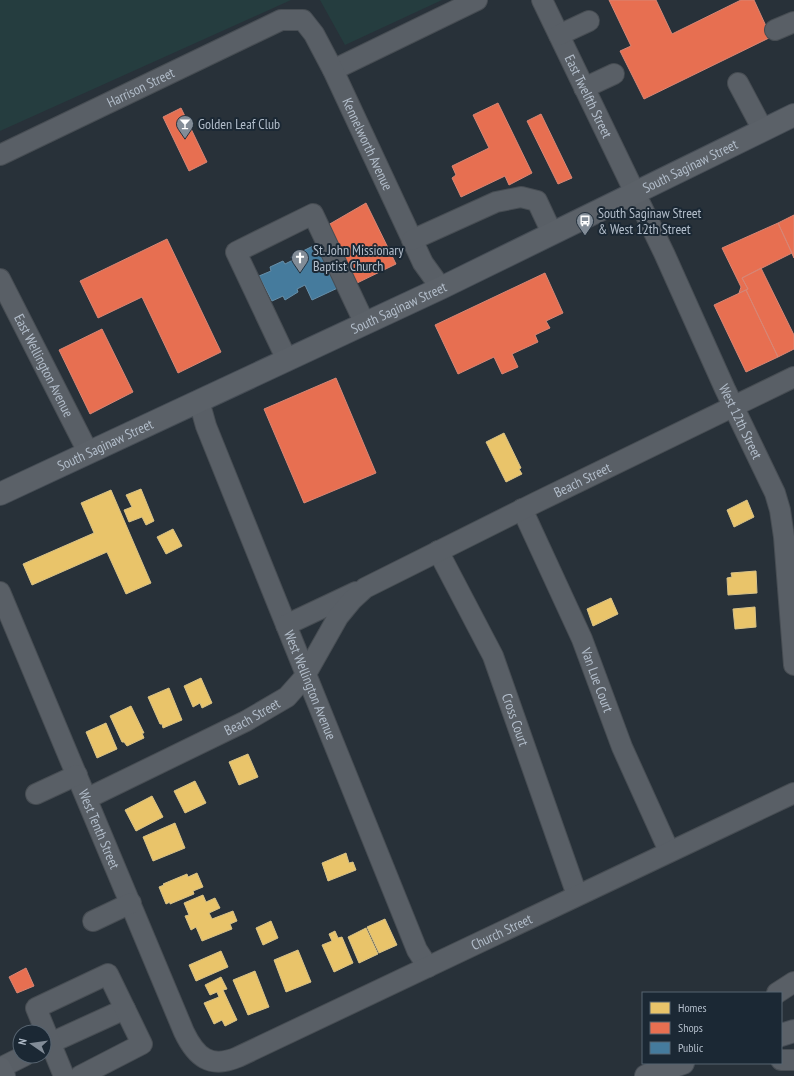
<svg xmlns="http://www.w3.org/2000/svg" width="794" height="1076" viewBox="0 0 794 1076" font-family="'PT Sans Narrow',sans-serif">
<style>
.green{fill:#253d3f}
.homes{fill:#e9c46a;stroke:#d8c287}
.shops{fill:#e76f51;stroke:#d78675}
.public{fill:#457b9d;stroke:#668faa}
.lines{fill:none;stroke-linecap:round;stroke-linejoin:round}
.minor-casing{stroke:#474d53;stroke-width:22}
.major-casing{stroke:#464d55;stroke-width:24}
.minor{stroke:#595f66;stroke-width:20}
.major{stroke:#5b6168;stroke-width:22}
.labels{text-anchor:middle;stroke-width:4;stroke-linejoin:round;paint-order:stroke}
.street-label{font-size:14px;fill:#b2bdca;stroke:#1b2834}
.poi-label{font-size:14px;fill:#b2bdca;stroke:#1b2834;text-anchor:start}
</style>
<rect width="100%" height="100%" fill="#283139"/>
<path class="green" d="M0,0H291L0,131Z
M320,0H442L345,45Z"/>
<path class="homes" d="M504,433L521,468L519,469L522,474L506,482L486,442Z
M141,489L154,521L146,525L142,517L129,522L124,510L132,507L126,495Z
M111,490L151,583L126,594L107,552L32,585L23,564L94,533L81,503Z
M747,500L754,517L734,527L727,510Z
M173,529L182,546L166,554L157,537Z
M756,571L757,593L728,595L727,578L732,577L731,573Z
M611,598L618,614L593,626L587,609Z
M755,607L756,627L735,629L733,609Z
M201,678L212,703L202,708L200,703L193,707L184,686Z
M169,688L182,720L163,728L162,724H160L148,697Z
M131,706L144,733H142L144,738L127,746L124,742H122L110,716Z
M106,723L117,749L97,758L86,732Z
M248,754L258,777L239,785L229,762Z
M195,781L206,803L185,813L174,791Z
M152,796L163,817L136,831L125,810Z
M175,823L185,848L153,861L143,837Z
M346,853L349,863L353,862L356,870L328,881L322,863Z
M197,873L203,887L193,891L194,894L170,904V902L166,904L159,887L164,885L163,884L187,874L188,877Z
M203,895L206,902L215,898L220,908L209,913L212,919L233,911L237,921L230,924L232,929L202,941L196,927L191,930L185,916L189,915L184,903Z
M385,919L397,945L379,953L367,927Z
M271,921L278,938L263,945L256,928Z
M366,928L378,954L359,963L348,937Z
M335,931L338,938L342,937L353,963L334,972L322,945L332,941L329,934Z
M298,950L311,982L286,992L274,960Z
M221,951L228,967L196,981L189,965Z
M255,971L269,1007L248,1015L233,980Z
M221,977L227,989L223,990L237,1020L225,1026L222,1020L214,1024L204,1003L219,997L217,992L210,995L205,985Z"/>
<path class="shops" d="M609,0H656L672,34L741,0H754L771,37L644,99L620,51L631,46Z
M498,103L532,173L509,185L505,176L461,197L452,178L456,175L452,166L489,148L473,115Z
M181,108L207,162L189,171L163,117Z
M541,114L572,178L558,184L527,121Z
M366,203L396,264L355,284L328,225Z
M794,215V258L778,223Z
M778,223L792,253L742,278L748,289L739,293L741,287L722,248Z
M167,239L221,352L178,373L142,297L98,318L80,281Z
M761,268L794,335V349L778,357L746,290L748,289L742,278Z
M545,273L563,313L546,321L550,328L535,335L538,342L512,354L518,367L502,374L494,357L458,374L435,325Z
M746,290L778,357L746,372L714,305Z
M102,329L133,392L90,414L59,350Z
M336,378L376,473L304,503L264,409Z
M26,968L34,986L17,993L9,977Z"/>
<path class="public" d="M321,242L342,286L312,300L305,285L297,289L298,292L285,300L283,296L272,301L259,276L271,271L270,267L283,261L285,264L293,260L291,257Z"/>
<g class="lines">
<defs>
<g id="minor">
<path id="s1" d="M542,0L664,253L725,389L775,493L780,510L784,537L794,665"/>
<path d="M775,30L794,22"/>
<path d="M559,35L589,21"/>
<path d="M333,70L477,0"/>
<path d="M738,83L763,130"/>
<path d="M584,88L614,74"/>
<path id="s2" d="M0,155L281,20H303L314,34L333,70L423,263L441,288"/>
<path d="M412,240L496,202L521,197L537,201L552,233"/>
<path id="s3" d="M0,279L88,452"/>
<path d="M287,360L236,252L313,214L365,324"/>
<path id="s4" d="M199,401L206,426L417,950L428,967"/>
<path id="s5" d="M522,509L582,639L622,747L669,851"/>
<path id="s6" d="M438,551L493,656L577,895"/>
<path id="s7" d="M0,592L184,1032C196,1057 210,1069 238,1057L794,793"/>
<path d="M286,625L356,592"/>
<path d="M36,794L77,775"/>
<path id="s8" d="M88,798L246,721L287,697L303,679L338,617L352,600L365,588L537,502L794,377"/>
<path d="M93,921L131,903"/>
<path d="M777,993L794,982"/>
<path d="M44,1046L125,1009"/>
<path d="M781,1060H794"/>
<path d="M0,1068L24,1056"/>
<path d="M64,1076L36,1008L108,974L142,1044L80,1076"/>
</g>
<g id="major">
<path id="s9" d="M0,494L441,288L794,115"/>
<path d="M781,1035L794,1031"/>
<path d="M0,1068L4,1076"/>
<path d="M646,1076L683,1063"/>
</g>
</defs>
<use href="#minor" class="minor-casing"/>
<use href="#major" class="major-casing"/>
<use href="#minor" class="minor"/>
<use href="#major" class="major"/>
</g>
<defs>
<symbol id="bar-pin" viewBox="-11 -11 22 30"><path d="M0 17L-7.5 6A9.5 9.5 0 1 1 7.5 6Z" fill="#828c97" stroke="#1b2834"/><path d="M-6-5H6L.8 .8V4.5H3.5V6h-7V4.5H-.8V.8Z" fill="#fff"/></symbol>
<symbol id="bus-pin" viewBox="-11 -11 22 30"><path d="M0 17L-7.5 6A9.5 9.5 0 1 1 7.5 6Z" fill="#828c97" stroke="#1b2834"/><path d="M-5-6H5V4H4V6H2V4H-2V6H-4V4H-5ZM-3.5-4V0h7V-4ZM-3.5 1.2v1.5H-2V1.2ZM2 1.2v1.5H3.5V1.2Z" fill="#fff"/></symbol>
<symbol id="church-pin" viewBox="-11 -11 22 30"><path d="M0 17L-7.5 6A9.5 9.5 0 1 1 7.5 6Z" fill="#828c97" stroke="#1b2834"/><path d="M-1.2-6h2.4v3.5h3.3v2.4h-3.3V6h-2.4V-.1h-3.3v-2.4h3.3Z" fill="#fff"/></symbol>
</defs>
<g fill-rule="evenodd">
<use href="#bar-pin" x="175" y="114" width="20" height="27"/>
<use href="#bus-pin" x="575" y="211" width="20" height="27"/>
<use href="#church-pin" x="290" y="248" width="20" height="27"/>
</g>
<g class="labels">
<g class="street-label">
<text dy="5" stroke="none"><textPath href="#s2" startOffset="156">Harrison Street</textPath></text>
<text dy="5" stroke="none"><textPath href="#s1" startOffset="107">East Twelfth Street</textPath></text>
<text dy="5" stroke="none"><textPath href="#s2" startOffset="474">Kennelworth Avenue</textPath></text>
<text dy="5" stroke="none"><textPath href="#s9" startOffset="764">South Saginaw Street</textPath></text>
<text dy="5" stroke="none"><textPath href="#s9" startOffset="440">South Saginaw Street</textPath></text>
<text dy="5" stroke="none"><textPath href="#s3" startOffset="97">East Wellington Avenue</textPath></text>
<text dy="5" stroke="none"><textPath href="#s1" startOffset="466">West 12th Street</textPath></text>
<text dy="5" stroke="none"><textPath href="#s9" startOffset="116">South Saginaw Street</textPath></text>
<text dy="5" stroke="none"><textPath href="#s8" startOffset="601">Beach Street</textPath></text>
<text dy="5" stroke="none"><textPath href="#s5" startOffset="187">Van Lue Court</textPath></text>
<text dy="5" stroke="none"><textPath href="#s4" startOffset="305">West Wellington Avenue</textPath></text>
<text dy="5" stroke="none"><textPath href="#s8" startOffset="183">Beach Street</textPath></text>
<text dy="5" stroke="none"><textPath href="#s6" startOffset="186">Cross Court</textPath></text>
<text dy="5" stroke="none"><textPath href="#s7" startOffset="257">West Tenth Street</textPath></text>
<text dy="5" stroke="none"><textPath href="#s7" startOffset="837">Church Street</textPath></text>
</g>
<g class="poi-label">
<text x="198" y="129">Golden Leaf Club</text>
<text x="598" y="218">South Saginaw Street<tspan x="598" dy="16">&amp; West 12th Street</tspan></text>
<text x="313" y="255">St. John Missionary<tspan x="313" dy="16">Baptist Church</tspan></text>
</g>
</g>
<rect x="642" y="992" width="140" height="72" fill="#1b2834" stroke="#576470"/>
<rect x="650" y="1002" width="20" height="12" fill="#e9c46a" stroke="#576470"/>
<text x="678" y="1012" font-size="12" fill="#b2bdca">Homes</text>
<rect x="650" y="1022" width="20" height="12" fill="#e76f51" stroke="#576470"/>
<text x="678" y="1032" font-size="12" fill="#b2bdca">Shops</text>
<rect x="650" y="1042" width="20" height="12" fill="#457b9d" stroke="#576470"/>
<text x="678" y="1052" font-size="12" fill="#b2bdca">Public</text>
<g transform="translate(32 1044) rotate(283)"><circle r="19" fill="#1b2834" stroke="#576470"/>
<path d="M0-3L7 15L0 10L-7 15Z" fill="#828c97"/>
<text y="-6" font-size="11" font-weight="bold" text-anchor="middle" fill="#b2bdca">N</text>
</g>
</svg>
